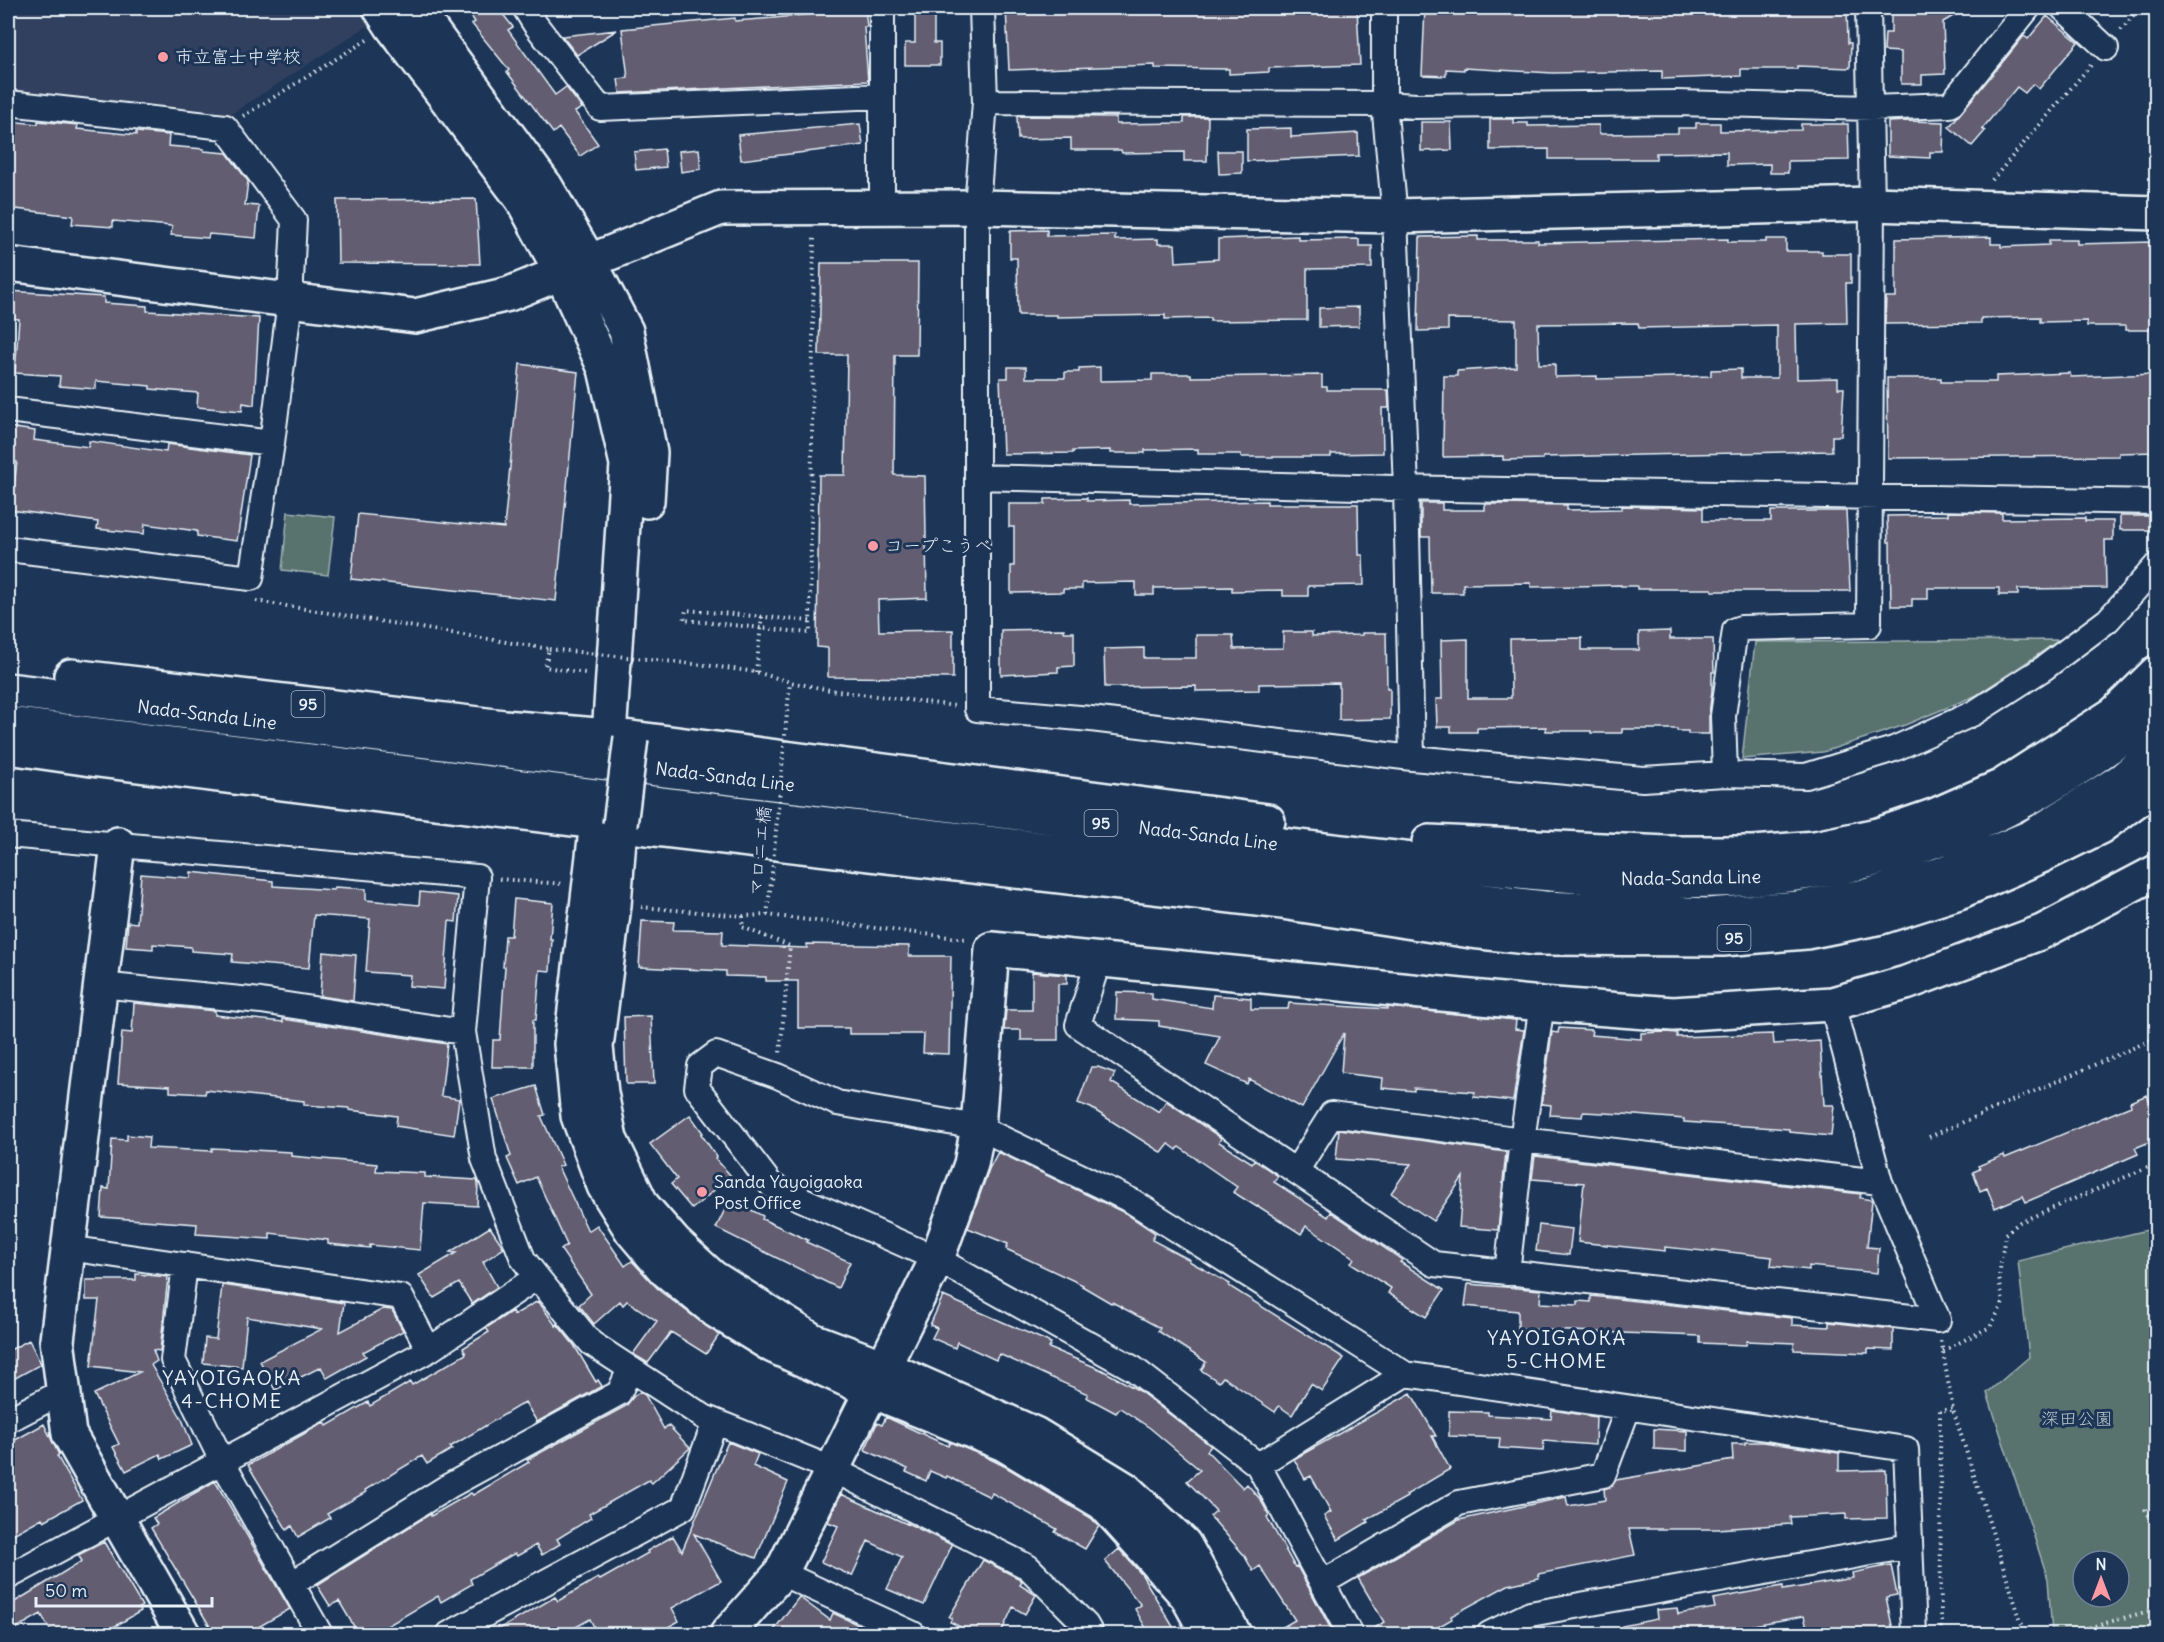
<svg xmlns="http://www.w3.org/2000/svg" width="2164" height="1642" viewBox="0 0 2164 1642" font-family="Delius,'Klee One',sans-serif">
<style>
.built{fill:#32415e}
.green{fill:#59726e;stroke:#a0b2b3;stroke-width:1.5;fill-rule:evenodd}
.building{fill:#625d70;stroke:#e8f1f8;stroke-width:1.5;fill-rule:evenodd}
.lines{fill:none;stroke-linecap:round;stroke-linejoin:round}
.street-casing{stroke:#e8f1f8;stroke-width:28}
.secondary-casing{stroke:#e8f1f8;stroke-width:38}
.primary-casing{stroke:#e8f1f8;stroke-width:38}
.path{stroke:#e8f1f8;stroke-width:4;stroke-dasharray:1.5 4.5;stroke-linecap:butt}
.street{stroke:#1d3557;stroke-width:24}
.secondary{stroke:#1d3557;stroke-width:33}
.primary{stroke:#1d3557;stroke-width:33}
.secondary-bridge-casing{stroke:#e8f1f8;stroke-width:38;stroke-linecap:butt}
.path-bridge{stroke:#e8f1f8;stroke-width:4;stroke-dasharray:1.5 4.5;stroke-linecap:butt}
.secondary-bridge{stroke:#1d3557;stroke-width:33}
.poi-dot{fill:#ff9aa2;stroke:#1d3557;stroke-width:2}
.labels{text-anchor:middle;stroke-width:6;stroke-linejoin:round;paint-order:stroke}
.shield{fill:#1d3557;stroke:#abb9c8;stroke-width:1.5}
.shield-label{font-size:16px;font-weight:bold;fill:#e8f1f8}
.poi-label{font-size:18px;fill:#e8f1f8;stroke:#1d3557;text-anchor:start}
.street-label{font-size:18px;fill:#e8f1f8;stroke:#1d3557}
.park-label{font-size:18px;fill:#b6c5c8;stroke:#1d3557}
.neighbourhood-label{font-size:20px;letter-spacing:1.5px;fill:#e8f1f8;stroke:#1d3557}
</style>
<rect width="100%" height="100%" fill="#1d3557"/>
<filter id="ink" filterUnits="userSpaceOnUse"><feTurbulence type="fractalNoise" baseFrequency=".0167" numOctaves="2"/><feDisplacementMap in="SourceGraphic" scale="12" xChannelSelector="R" yChannelSelector="G"/><feConvolveMatrix kernelMatrix="1 2 1 2 8 2 1 2 1" color-interpolation-filters="sRGB"/></filter>
<g filter="url(#ink)">
<path class="built" d="M8,8H363L373,22L225,118L8,92Z"/>
<path class="green" d="M288,512L335,517L328,575L282,570Z
M2060,640L1977,695L1905,725L1823,752L1742,759L1755,642Z
M2156,1228V1634H2052L2048,1579L1987,1393L2029,1357L2018,1261ZM2083,1561H2119V1597H2083Z"/>
<path class="building" d="M466,8H498L513,27L508,30L555,95L566,87L582,108L575,112L598,144L580,156L559,128L553,133L507,72L509,70L472,24L475,22Z
M850,8H865L867,27H864L868,81L620,93L618,79L628,78L622,29L735,18V21L774,18L832,12V9Z
M1006,8H1357L1360,65L1269,68V72L1229,74V69L1155,68V65L1009,70Z
M1425,8H1847L1848,43H1851L1850,68L1797,66V69H1741V76L1662,79V71L1553,73L1464,68V70L1446,69V76L1422,75Z
M1891,8H1967L1943,22L1945,74L1922,75V84H1901V52L1884,51L1885,33H1891Z
M915,11H934V43H940V65H905V43H915Z
M2047,16L2078,42L2039,89L2033,84L2025,93L2017,87L1982,129L1985,131L1972,146L1949,127L2024,36L2028,39Z
M617,30L577,55L562,36Z
M1017,116L1116,117V124L1184,123V117H1208L1207,161H1184V152L1122,153L1121,150H1071V138L1018,139Z
M1490,119H1513L1514,123H1528V126L1599,125V134L1678,133V128H1696V123H1720V131L1801,130V124H1848L1849,160L1788,161V173H1770V164L1727,165V152L1656,153V159H1549V149L1490,150Z
M8,121L38,124V121L78,125L77,129L136,135V132L169,135L168,146L204,149V151L227,153L248,181L245,205L259,206L256,238L209,234L208,238L171,235L172,226L113,221V227L72,224L73,216L8,208Z
M1908,121L1944,122L1943,152H1930V158L1888,156V122Z
M1421,122H1451L1452,150L1421,151Z
M860,124L863,145L741,160L738,135Z
M1291,128V137L1358,133L1359,156L1247,161V129Z
M664,149L666,167L636,170L634,152Z
M699,149L701,169L681,172L679,151Z
M1218,151H1242V173L1219,174Z
M476,199L480,264L338,263L337,200Z
M1047,230V236L1115,235V240L1158,239V244H1175L1176,262L1218,259V239L1298,236V240L1359,239V246H1372V268L1307,269V320L1210,321V318L1165,319V315L1057,317V315H1018L1017,258H1010V231Z
M1478,236V240H1538V243L1728,239V242H1766V239H1786V251H1822V254H1851V283H1846L1847,323L1796,324L1797,379L1838,378V388H1844L1841,436H1832V451L1543,457V459L1503,460V456L1443,457L1444,376H1457V371L1516,367V320L1448,319V330L1418,331L1420,237ZM1638,323L1639,328L1777,325V378H1741V369L1711,370V376L1597,379V376L1555,377V364H1539L1538,324Z
M1991,237V244H2001V247L2049,245V240H2077V244L2151,242V298H2157V330H2126V326H2087V321L2040,322V317L1981,318V323L1885,324L1886,297H1896V239Z
M821,263H918L917,355H895L894,475L925,476L927,598L878,600L879,631L953,630V678L828,677V648L817,647L819,475H845L847,355H819Z
M8,291L104,297V303L147,306V311L259,318L254,405L243,403L242,411L197,407L198,393L150,389V386L96,381V389L59,386L60,376L15,373L19,319L8,318Z
M1359,307V326L1319,327V308Z
M520,364L578,372L556,601L351,579L358,514L504,528Z
M1008,367H1026V378H1065V372H1079V368L1100,367V381L1152,380V374H1191V377L1322,375V387H1327V390H1388L1389,408H1382L1383,453L1331,454V457H1241V454H1198V449L1145,450V453H1110V450L1073,451V453L1003,454L1000,378H1008Z
M2070,373L2071,377L2157,374V452L2119,453V456L1888,458L1887,378H1941V382H1996V376Z
M8,427L35,431L34,440L89,447V441L166,452L167,444L250,455L237,541L197,536V531L145,524L144,534L97,529L98,522L11,510L17,462L8,461Z
M1087,498V501L1129,500V504L1267,501V504H1358L1359,555H1363L1364,585L1308,586V596H1283V590L1232,591V587L1154,588V595H1136V582L1082,583V589H1063V592L1011,593V566H1014V527H1009V504H1045V499Z
M1421,503H1442V510H1485V504H1496L1567,505V510L1622,509V506L1703,508V521H1771V511H1846L1850,591H1712V589H1637V586H1621V585L1531,587V583L1463,584V593H1431L1430,537H1421Z
M1948,512L2002,513V519L2085,518V521H2113V540H2105L2106,588L2018,589V595H1999V588H1928V599H1912V606H1891L1890,542H1888L1887,516L1948,515Z
M2120,516H2157V530H2120Z
M1064,629V632H1074V666L1058,667V672L1001,675V630Z
M1670,631V639H1713L1714,672H1712V691L1709,714V734H1688V731H1677V729H1622V733H1591V731H1546V727L1477,728V732H1451V727H1437L1436,699H1442L1441,640L1468,639V698H1511L1510,639L1582,638V650H1639V632Z
M1283,632H1312V636L1362,635V633H1386L1387,688H1390V719L1339,720V683L1259,684V690L1196,691V686L1105,687L1104,649L1144,648V658H1196V635H1233L1234,649L1283,648Z
M191,872L273,881V886L334,890L335,887L366,889V900L419,905L420,892L458,896L456,922L449,921L444,989L409,986L410,975L366,972L370,919L314,915L309,968L232,962L233,954L191,951V947L153,944V949L126,947L128,922L137,923L141,874L191,878Z
M514,899L553,903L550,939H552L550,971L540,970L536,1020H533V1067H492L493,1040H500L505,967H503L505,936H511Z
M642,921L674,922L673,930L723,931L722,945L807,948V944L909,946V956H951L949,1054L923,1053L924,1034H849V1028H798V981H766V977L726,976V971L639,967Z
M323,952L356,955L353,1001L320,996Z
M1032,972L1067,975V984H1058V1040H1021V1030H1004L1006,1010H1032Z
M1117,992L1152,993V999L1212,1008L1213,995L1251,998V1009H1288L1289,1003L1388,1009V1007L1516,1020L1515,1029L1524,1030L1513,1101L1474,1097L1475,1092L1414,1088V1091L1382,1088L1383,1078L1341,1073L1344,1033L1302,1108L1249,1079L1247,1084L1206,1065L1220,1036L1159,1026V1021L1116,1019Z
M134,1003L215,1011V1015L283,1022V1019L447,1044L441,1096L459,1099L454,1135L396,1126L397,1116L349,1110V1108L304,1105V1101L257,1096L206,1090L205,1094L170,1092V1086L118,1083L122,1032L132,1033Z
M651,1016L654,1084H626L624,1017Z
M1559,1028L1592,1030L1591,1035L1641,1039V1033L1666,1032L1677,1033V1037L1773,1034L1774,1044L1820,1041L1824,1105H1834L1831,1136L1789,1132V1129L1684,1122V1119L1623,1114L1583,1112L1582,1117L1550,1115L1551,1105L1542,1104L1552,1032L1558,1033Z
M1091,1067H1098L1115,1073L1111,1082L1159,1112L1166,1101L1221,1138L1219,1142L1252,1163L1254,1160L1278,1176L1274,1182L1328,1217L1331,1212L1402,1260L1400,1262L1444,1290L1426,1317L1388,1293L1391,1288L1351,1263L1354,1258L1306,1226L1301,1234L1258,1206L1257,1207L1233,1192L1237,1187L1179,1147L1177,1150L1169,1144L1162,1153L1091,1108L1078,1103Z
M536,1086L545,1115L541,1116L563,1165L558,1167L588,1231L597,1225L625,1266L632,1261L661,1292L719,1335L706,1354L671,1332L648,1363L633,1354L657,1321L627,1301L623,1305L620,1301L594,1324L579,1305L591,1294L561,1250L567,1245L536,1177L519,1185L507,1158L511,1156L493,1099Z
M2147,1095L2157,1118V1139L2135,1148L2138,1154L2026,1202L2023,1196L1995,1208L1987,1188L1980,1191L1973,1172L1980,1169L1978,1166L2004,1155L2005,1158L2131,1106L2130,1102Z
M690,1115L703,1133L701,1134L717,1157L715,1158L731,1176L692,1209L671,1184L677,1179L650,1144Z
M1339,1129L1506,1152L1498,1230L1459,1227L1463,1177L1433,1221L1391,1193L1411,1164L1336,1159Z
M127,1135L149,1137L148,1148L212,1151V1148L291,1152V1156L377,1164L376,1171L425,1173V1177L477,1180L478,1184L477,1206L424,1203L420,1250L370,1245V1248L328,1244V1240L270,1233V1239L196,1234L197,1224L101,1217L103,1188L109,1189L112,1139L127,1140Z
M998,1152L1125,1213L1155,1233L1152,1240L1190,1260L1189,1261L1230,1284L1229,1286L1344,1358L1322,1391L1311,1384L1292,1415L1279,1406L1275,1412L1223,1377L1219,1382L1201,1370L1206,1362L1158,1331L1160,1328L1112,1302L1111,1303L1082,1286L1083,1285L1006,1249L1008,1244L968,1228L989,1169Z
M1535,1156L1861,1194L1860,1198L1872,1200L1867,1247L1879,1248L1877,1273L1809,1266V1270L1771,1266L1772,1257L1713,1250V1252L1665,1247V1251L1578,1242L1584,1183L1532,1179Z
M730,1199L763,1216L762,1219L808,1240L806,1242L850,1262L838,1288L716,1228Z
M1539,1225L1572,1229L1569,1255L1536,1251Z
M490,1227L504,1248L483,1262L497,1287L472,1304L459,1283L434,1298L419,1275L456,1253L450,1252Z
M136,1274L168,1277L160,1351L153,1350L157,1361L151,1365L182,1419L192,1445L162,1459L160,1454L126,1471L113,1447L119,1444L94,1394L140,1372L91,1366L99,1300H86V1280H136Z
M1468,1284L1541,1290L1540,1303L1578,1305V1301L1591,1302V1296L1792,1318V1325L1829,1327V1322L1893,1329V1350L1868,1349V1353L1794,1350V1343L1747,1341L1746,1345L1700,1343V1336L1518,1329V1311L1465,1306Z
M222,1285L344,1303L340,1332L383,1309L392,1310L403,1331L363,1352L366,1356L327,1378L321,1367L275,1390L260,1361L322,1329L247,1317L242,1367L203,1363L205,1338L216,1339Z
M943,1296L1051,1343L1049,1348L1102,1370L1138,1390L1211,1446L1207,1451L1243,1488L1247,1484L1260,1499L1269,1515L1267,1517L1295,1567L1297,1566L1334,1635H1269L1295,1620L1260,1566L1253,1571L1244,1555L1210,1516L1216,1511L1187,1481L1200,1470L1150,1428L1120,1408L1116,1413L1086,1397L1088,1394L999,1354L996,1360L957,1342L955,1348L932,1338L937,1328L930,1325Z
M538,1301L556,1326L557,1324L574,1345L596,1382L598,1380L602,1386L537,1422L525,1402L450,1447L452,1449L427,1464L422,1456L365,1490L366,1492L327,1514L330,1518L298,1537L292,1526L287,1530L248,1465L325,1422L327,1426L368,1402L370,1406L410,1382L412,1385L466,1354L463,1348L489,1332L486,1328L512,1311L514,1315Z
M29,1340L41,1364L8,1382V1351Z
M640,1392L645,1395L664,1429L668,1425L690,1448L652,1483L649,1480L589,1514L591,1518L557,1539L560,1544L542,1555L536,1545L517,1556L515,1553L470,1579L472,1584L441,1602L438,1596L387,1626L392,1635H359L339,1601L330,1606L317,1585L430,1514L431,1516L471,1493L473,1495L529,1462L527,1460L626,1406L634,1396Z
M1411,1393L1436,1436H1432L1450,1469L1406,1495L1407,1497L1366,1520L1368,1522L1338,1540L1324,1516L1331,1512L1311,1476L1305,1479L1294,1459Z
M1552,1410L1596,1417L1595,1445L1544,1441L1543,1451L1499,1448L1500,1438L1449,1436V1411L1488,1412V1415L1551,1419Z
M886,1417L948,1446L950,1442L984,1456L1006,1467L1091,1518L1099,1526L1085,1549L1055,1532L1057,1529L992,1493L990,1497L947,1476L946,1478L930,1471L926,1481L906,1472L908,1469L865,1450L877,1423L882,1425Z
M44,1424L59,1455L57,1456L82,1500L44,1521L42,1518L8,1537V1444Z
M1654,1429L1687,1431V1451L1654,1449Z
M728,1442L758,1454L753,1466L788,1482L756,1558L694,1534L721,1581L672,1608L679,1621L654,1635H598L590,1619L562,1635H489L555,1597L558,1601L598,1578L600,1580L648,1553L647,1551L673,1536L682,1551Z
M1745,1442H1763L1839,1453V1471L1886,1470L1887,1518L1846,1519V1514L1790,1517L1791,1524L1717,1529H1629L1635,1555L1538,1574L1539,1578L1508,1585L1451,1616L1452,1619L1424,1635H1364L1384,1622L1358,1578L1459,1520L1566,1497L1568,1506L1605,1500L1604,1489L1612,1486L1616,1480L1733,1460L1732,1444H1745Z
M215,1481L290,1609L244,1635H215L151,1528L157,1524L153,1518Z
M841,1494L907,1524V1523L952,1545L924,1605L887,1589L902,1557L868,1541L852,1576L821,1562L838,1526L828,1522Z
M104,1542L142,1606L139,1608L141,1611L100,1635H53L41,1614L8,1633V1606L82,1561L78,1555Z
M1119,1549L1142,1575L1178,1635H1150L1135,1609L1141,1605L1105,1561Z
M983,1560L1020,1579L1022,1582L1020,1585L1036,1595L1025,1614L1013,1607L1000,1635H977L950,1622L952,1618L949,1617Z
M1891,1565L1897,1595L1886,1597L1894,1635H1809L1804,1616L1699,1635H1623L1622,1626L1657,1619L1656,1610L1677,1608L1678,1614L1715,1608L1713,1599L1783,1586V1590L1853,1578L1852,1573Z
M799,1597L830,1620L833,1613L880,1635H770Z"/>
<g class="lines">
<defs>
<path id="street" d="M525,8L535,24L600,108L881,96
M982,8L985,102L977,207V709L1091,719L1412,758L1643,779L1725,774L1806,776L1894,749L1974,713L2044,668L2108,620L2156,566
M1384,8V104L1395,216L1406,488L1412,758
M2063,8L2106,48
M985,102L1384,104L1416,106L1676,103L1872,108L1950,105L2028,8
M8,103L225,127L294,220L290,300L272,443L8,410
M882,207V8
M977,477L1394,488L2156,502
M8,549L251,578L272,443
M1725,774L1723,716L1735,630L1741,628L1869,625L1872,204L1868,8
M8,835L477,877L463,1032L484,1159L523,1259L537,1277L591,1343L704,1417L832,1469L1028,1567L1086,1625L1091,1634
M1099,959L1078,1025L1434,1264L1938,1320L1880,1182L1832,1004
M100,985L261,1001L463,1032
M1296,1171L1332,1114L1522,1140L1880,1182
M68,1248L401,1297L429,1350
M185,1265L173,1360L222,1461L320,1634
M1507,1273L1522,1140L1542,1004
M8,1420L64,1391
M1258,1465L1405,1374
M781,1573L913,1634
M8,1577L429,1350L537,1277
M293,1583L449,1486L619,1393L630,1369
M1322,1583L1459,1503L1603,1475L1628,1408
M449,1634L683,1508L715,1422
M1350,1634L1258,1465L1134,1369L937,1259L772,1186L697,1088L700,1066L716,1054L778,1076L837,1103L978,1127L1132,1201L1405,1374L1906,1449L1914,1634
M1489,1634L1530,1614L1910,1546"/>
<path id="secondary" d="M380,8L391,25L522,199L561,272L605,369L627,464L609,736
M415,8L546,187L589,261L626,331L650,453L647,501
M8,264L415,316L509,294L721,208L977,207L1395,216L1872,204L2156,213
M597,822L571,1044L578,1116L604,1186L632,1231L665,1270L716,1311L773,1346L872,1391L1004,1444L1103,1503L1187,1596L1208,1634
M620,825L614,905L596,1047L601,1093L610,1139L642,1205L675,1243L712,1277L812,1340L884,1367L1035,1434L1125,1489L1184,1544L1234,1634
M118,844L57,1340L69,1434L183,1634
M727,1634L781,1573L937,1259L971,1164L978,1127L992,949L1542,1004L1673,1014L1832,1004L1906,983L2042,932L2156,872"/>
<path id="primary" d="M71,676L504,727L631,738L1268,821
M8,690C377,736 747,780 1117,825C1234,839 1351,854 1469,866C1582,878 1697,889 1811,872C1941,853 2056,794 2156,710
M8,724L809,822L1544,908L1708,915L1798,908L1870,895L1941,874L2031,837L2122,780L2156,751
M8,747L98,760L620,825L1282,902L1471,931L1536,938L1723,939L1806,932L1881,917L1959,892L2041,856L2100,827L2156,786
M1429,842L1667,853H1754L1815,848L1878,835L1936,815L2002,786L2114,714L2156,673"/>
</defs>
<use href="#street" class="street-casing"/>
<use href="#secondary" class="secondary-casing"/>
<use href="#primary" class="primary-casing"/>
<path class="path" d="M2121,30L2140,8
M243,116L367,40
M1992,180L2091,65
M256,601L549,649L545,667L585,673
M810,621L686,610L684,620L810,633L814,235
M704,665L756,672L790,682L830,690L955,706
M499,879L563,884
M641,907L743,916L767,915L966,939V941
M767,915L772,873
M743,916L742,927L790,946L780,1053
M1929,1137L2156,1038
M1941,1341L1953,1410L2025,1634
M1943,1351L1990,1327L2003,1303L1999,1277L2005,1234L2020,1222L2156,1164
M2145,1509L2156,1527
M1941,1634L1940,1410H1953
M2066,1634L2156,1609"/>
<use href="#street" class="street"/>
<use href="#secondary" class="secondary"/>
<use href="#primary" class="primary"/>
<defs>
<path id="secondary-bridge" d="M620,825L631,738"/>
</defs>
<use href="#secondary-bridge" class="secondary-bridge-casing"/>
<path class="path-bridge" d="M549,649L704,665
M756,672L762,616
M772,873L790,682"/>
<use href="#secondary-bridge" class="secondary-bridge"/>
</g>
</g>
<g class="poi-dot">
<circle cx="163" cy="57" r="6"/>
<circle cx="873" cy="546" r="6"/>
<circle cx="702" cy="1192" r="6"/>
</g>
<g class="labels">
<g class="shield">
<rect x="291.5" y="691" width="33" height="26" rx="4.5"/>
<rect x="1084.5" y="810" width="33" height="26" rx="4.5"/>
<rect x="1717.5" y="925" width="33" height="26" rx="4.5"/>
</g>
<g class="shield-label">
<text x="308" y="710">95</text>
<text x="1101" y="829">95</text>
<text x="1734" y="944">95</text>
</g>
<g class="poi-label">
<text x="175" y="63">市立富士中学校</text>
<text x="885" y="552">コープこうべ</text>
<text x="714" y="1188">Sanda Yayoigaoka<tspan x="714" dy="21">Post Office</tspan></text>
</g>
<g class="street-label">
<text transform="translate(207 715) rotate(7)" y="6">Nada-Sanda Line</text>
<text transform="translate(725 777) rotate(7)" y="6">Nada-Sanda Line</text>
<text transform="translate(1208 836) rotate(7)" y="6">Nada-Sanda Line</text>
<text transform="translate(760 851) rotate(-84)" y="6">マロニエ橋</text>
<text transform="translate(1691 878) rotate(-1)" y="6">Nada-Sanda Line</text>
</g>
<g class="park-label">
<text x="2077" y="1425">深田公園</text>
</g>
<g class="neighbourhood-label">
<text x="1557" y="1345">YAYOIGAOKA<tspan x="1557" dy="23">5-CHOME</tspan></text>
<text x="232" y="1385">YAYOIGAOKA<tspan x="232" dy="23">4-CHOME</tspan></text>
</g>
</g>
<rect width="2164" height="1642" fill="none" stroke="#1d3557" stroke-width="30"/>
<rect x="15" y="15" width="2134" height="1612" fill="none" stroke="#e8f1f8" stroke-width="2" filter="url(#ink)"/>
<g transform="translate(2101 1579)"><circle r="28" fill="#1d3557" stroke="#6e8097" stroke-width="1.5"/>
<path d="M0-4.5L10 22L0 15L-10 22Z" fill="#ff9aa2"/>
<text y="-9" font-size="16" font-weight="bold" text-anchor="middle" fill="#e8f1f8">N</text>
</g>
<path d="M36 1597v9h176v-9" fill="none" stroke="#e8f1f8" stroke-width="3"/>
<text x="45" y="1597" font-size="18" fill="#e8f1f8" stroke="#1d3557" stroke-width="4.5" paint-order="stroke">50 m</text>
</svg>
